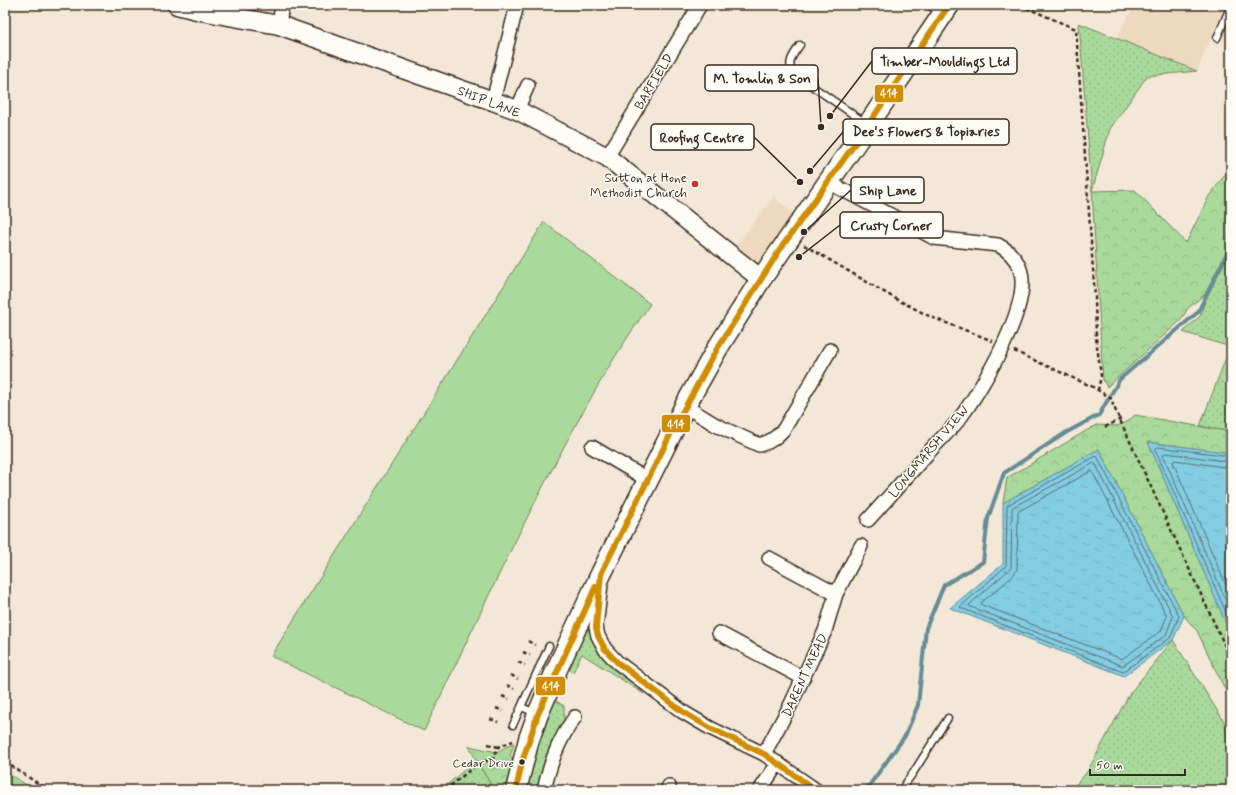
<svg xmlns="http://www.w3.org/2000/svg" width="1236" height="795" viewBox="0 0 1236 795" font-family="Mynerve,sans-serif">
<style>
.built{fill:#ecd9c0}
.grass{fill:url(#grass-dots);stroke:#72825c}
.forest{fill:url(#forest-crowns);stroke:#72825c}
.garden{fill:#a9da9b;stroke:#72825c}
.water{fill:url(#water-ripples);stroke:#668c94}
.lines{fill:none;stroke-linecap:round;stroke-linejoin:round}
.shore{stroke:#586b6d;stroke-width:1}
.stream{stroke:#668c94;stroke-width:4}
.lane-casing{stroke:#3b2a1e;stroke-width:9}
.street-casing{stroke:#3b2a1e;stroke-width:16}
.secondary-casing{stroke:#3b2a1e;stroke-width:21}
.primary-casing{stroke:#3b2a1e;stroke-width:23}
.path{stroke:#3b2a1e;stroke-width:2.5;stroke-dasharray:4 3;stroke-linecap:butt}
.lane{stroke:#fdfcf7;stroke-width:6}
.street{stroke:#fdfcf7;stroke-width:13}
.secondary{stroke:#fdfcf7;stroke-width:18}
.primary{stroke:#fdfcf7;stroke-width:20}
.bus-1-casing{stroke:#fdfcf7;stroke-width:9}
.bus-1{stroke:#d18d06;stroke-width:6}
.poi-dot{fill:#c8321e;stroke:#fdfcf7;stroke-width:1.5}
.bus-dot{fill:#3b2a1e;stroke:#fdfcf7;stroke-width:1.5}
.labels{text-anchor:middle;stroke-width:3;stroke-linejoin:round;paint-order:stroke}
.bus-label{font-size:12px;fill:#3b2a1e;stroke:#fdfcf7;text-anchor:end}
.street-label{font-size:13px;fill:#3b2a1e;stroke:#fdfcf7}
.poi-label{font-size:13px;fill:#3b2a1e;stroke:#fdfcf7;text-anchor:end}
.leader{fill:none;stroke:#3b2a1e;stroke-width:1.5}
.callout-dot{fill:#3b2a1e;stroke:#fdfcf7;stroke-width:1.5}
.callout{fill:#fdfcf7;stroke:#3b2a1e;stroke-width:1.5}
.callout-label{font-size:14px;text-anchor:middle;font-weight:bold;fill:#3b2a1e}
.line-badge{stroke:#fdfcf7;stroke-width:1.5}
.badge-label{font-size:11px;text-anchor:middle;font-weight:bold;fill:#fff}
</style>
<defs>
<pattern id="grass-dots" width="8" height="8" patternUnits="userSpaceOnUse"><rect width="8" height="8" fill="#a9da9b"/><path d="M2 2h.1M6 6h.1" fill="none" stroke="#92bb85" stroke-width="1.8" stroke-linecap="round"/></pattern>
<pattern id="forest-crowns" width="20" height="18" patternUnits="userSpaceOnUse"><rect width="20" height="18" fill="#a9da9b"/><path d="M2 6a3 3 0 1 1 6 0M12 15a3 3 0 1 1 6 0" fill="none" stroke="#92bb85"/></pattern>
<pattern id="water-ripples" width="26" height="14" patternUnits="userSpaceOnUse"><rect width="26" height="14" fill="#83cde3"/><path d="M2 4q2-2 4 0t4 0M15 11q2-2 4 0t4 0" fill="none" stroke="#72b0c2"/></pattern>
</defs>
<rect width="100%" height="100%" fill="#f3e7d7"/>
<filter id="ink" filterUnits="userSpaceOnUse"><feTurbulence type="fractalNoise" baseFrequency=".025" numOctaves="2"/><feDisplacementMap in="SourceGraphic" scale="8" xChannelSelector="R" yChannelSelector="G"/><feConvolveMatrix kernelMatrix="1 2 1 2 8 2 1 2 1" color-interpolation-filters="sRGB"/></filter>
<g filter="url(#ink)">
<path class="built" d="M1134,5H1225L1197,71L1116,39Z
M774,196L782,204L794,213L756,264L733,250Z"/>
<path class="grass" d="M1079,23L1197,71L1147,76L1110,129L1092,191Z
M1231,251V432L1200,426L1230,347L1183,332L1200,316L1208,292Z
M592,607L590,627L630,679L644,694L582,654L573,672L567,668Z
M1173,640L1225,723L1231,762V790H1071L1087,772L1130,693Z
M556,701L564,706V723L539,790H526L539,742L552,705Z
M476,760L490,783L492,790H441Z
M5,772L35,790H5Z"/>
<path class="forest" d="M1231,167V251L1208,292L1188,308L1181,320L1107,387L1103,380L1092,191L1135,190L1186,243L1209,196Z
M1135,415L1231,432V453L1148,442L1231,635V702L1197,631L1184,616L1099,449L1003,503L1007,478L1096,425L1117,426L1127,422Z
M513,743L514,744L510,756L513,758L508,790H492L490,783L476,760L469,746L497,752Z"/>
<path class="garden" d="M544,222L650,304C636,325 622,345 610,365C540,483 483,608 424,731L271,656Z"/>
<path class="water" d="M1148,442L1231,453V635Z
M1099,449L1184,616L1173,640L1124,676L950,608L1003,564V503Z"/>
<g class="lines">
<path class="shore" d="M1097,456L1179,616L1170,638L1123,672L961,608L960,607L1006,566L1007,506Z
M1231,456L1158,447L1155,449L1231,624
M1231,462L1166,453L1163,455L1231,612
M1095,463L1173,616L1166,635L1123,666L971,607L969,605L1011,568L1012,508Z
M1231,468L1175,460L1173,462L1231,597
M1092,471L1167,616L1161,631L1122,659L982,605L981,603L1013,576L1017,569L1018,512Z"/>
<path class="stream" d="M866,790L905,736L918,705L926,628L944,585L983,562L988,518L1004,473L1067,432L1099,415L1120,379L1198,312L1231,245"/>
<defs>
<path id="lane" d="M928,5L941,13
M1217,38L1231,5
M800,45C794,54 786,62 793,73L867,124
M536,713L521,707L549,646
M513,725L521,707
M901,790L913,773L948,718"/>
<path id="street" d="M279,25L282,5
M493,101L517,5
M517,110L528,85
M607,157L700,5
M828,182L934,238L998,245C1008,250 1016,258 1020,269C1033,304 981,390 960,418C951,430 939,440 929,452C909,474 889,497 868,520
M685,406L716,425L759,445L768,442L776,437L784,429L830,350
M592,447L648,480
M769,558L836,594
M601,584L596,627L598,636L605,649L617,662L683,712L710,728L764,754L816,790
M719,633L803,678
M764,754L791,704L803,678L825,631L836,594L861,546
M544,790C551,761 558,741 575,717
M667,790L669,786
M760,790L778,763"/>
<path id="secondary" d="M177,5L201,11L279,25L493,101L517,110L607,157L761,279"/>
<path id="primary" d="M516,790L529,739L538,714L557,669L601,574L685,406L717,349L761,279L868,125L949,5"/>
</defs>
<use href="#lane" class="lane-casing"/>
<use href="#street" class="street-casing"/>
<use href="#secondary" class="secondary-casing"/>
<use href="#primary" class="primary-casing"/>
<path class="path" d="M1020,5L1076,29L1089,213L1095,297L1096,338L1101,376L1098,390
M804,245L896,299L931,317L993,341
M1014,351L1093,387L1112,399L1113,405L1231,659
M1105,427L1121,419
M528,641L535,645
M523,652L530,655
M518,662L525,665
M511,675L518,679
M507,685L514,689
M502,696L509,699
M496,708L503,711
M490,719L498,722
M488,744L498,747
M5,762L48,790
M445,790L479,763L493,759L498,747L513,741"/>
<use href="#lane" class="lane"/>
<use href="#street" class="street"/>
<use href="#secondary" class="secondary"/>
<use href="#primary" class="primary"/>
<defs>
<path id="bus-1" d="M516,790L522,762L538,714L596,586
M816,790L764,754L710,728L683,712L617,662L605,649L598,636L596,627L601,574L671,433L717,349L779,251L868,125L949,5"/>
</defs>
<use href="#bus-1" class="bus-1-casing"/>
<use href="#bus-1" class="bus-1"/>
</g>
</g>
<circle class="poi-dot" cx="695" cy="184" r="4"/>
<circle class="bus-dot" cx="522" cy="762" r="3.5"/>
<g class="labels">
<g class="bus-label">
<text x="514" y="767">Cedar Drive</text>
</g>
<g class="street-label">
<text transform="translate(653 81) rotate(-59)" y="5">BARFIELD</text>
<text transform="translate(489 101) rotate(21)" y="5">SHIP LANE</text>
<text transform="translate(928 451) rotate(-50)" y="5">LONGMARSH VIEW</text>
<text transform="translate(804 675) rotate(-65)" y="5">DARENT MEAD</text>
</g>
<g class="poi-label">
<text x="687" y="182">Sutton at Hone<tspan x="687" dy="15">Methodist Church</tspan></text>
</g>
</g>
<path class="leader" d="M830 116L872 61M821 127L818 78M810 171L843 132M800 182L754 137M804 232L851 190M799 257L840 225"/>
<g class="callout-dot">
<circle cx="830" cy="116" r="4"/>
<circle cx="821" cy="127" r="4"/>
<circle cx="810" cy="171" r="4"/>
<circle cx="800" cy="182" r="4"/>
<circle cx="804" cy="232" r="4"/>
<circle cx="799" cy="257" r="4"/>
</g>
<g class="callout">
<rect x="872" y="48" width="145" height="26" rx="4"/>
<rect x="705" y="65" width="113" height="26" rx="4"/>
<rect x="843" y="119" width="166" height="26" rx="4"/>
<rect x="651" y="124" width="103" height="26" rx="4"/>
<rect x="851" y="177" width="73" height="26" rx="4"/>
<rect x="840" y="212" width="103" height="26" rx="4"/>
</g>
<g class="callout-label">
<text x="945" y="66">Timber-Mouldings Ltd</text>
<text x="762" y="83">M. Tomlin &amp; Son</text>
<text x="926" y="136">Dee's Flowers &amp; Topiaries</text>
<text x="702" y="142">Roofing Centre</text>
<text x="888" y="195">Ship Lane</text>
<text x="891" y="230">Crusty Corner</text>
</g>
<g class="line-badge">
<rect x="874" y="84" width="30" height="19" rx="4" fill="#d18d06"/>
<rect x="661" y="414" width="30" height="19" rx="4" fill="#d18d06"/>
<rect x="535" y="676" width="31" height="20" rx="4" fill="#d18d06"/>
</g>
<g class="badge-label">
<text x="889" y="97">414</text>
<text x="676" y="428">414</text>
<text x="551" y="690">414</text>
</g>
<rect width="1236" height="795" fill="none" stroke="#fdfcf7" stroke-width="20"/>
<rect x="10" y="10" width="1216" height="775" fill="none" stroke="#3b2a1e" stroke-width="1.5" filter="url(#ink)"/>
<path d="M1090 769v6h95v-6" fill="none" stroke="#3b2a1e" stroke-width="2"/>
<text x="1096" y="769" font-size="12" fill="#3b2a1e" stroke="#fdfcf7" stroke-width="3" paint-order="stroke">50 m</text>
</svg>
